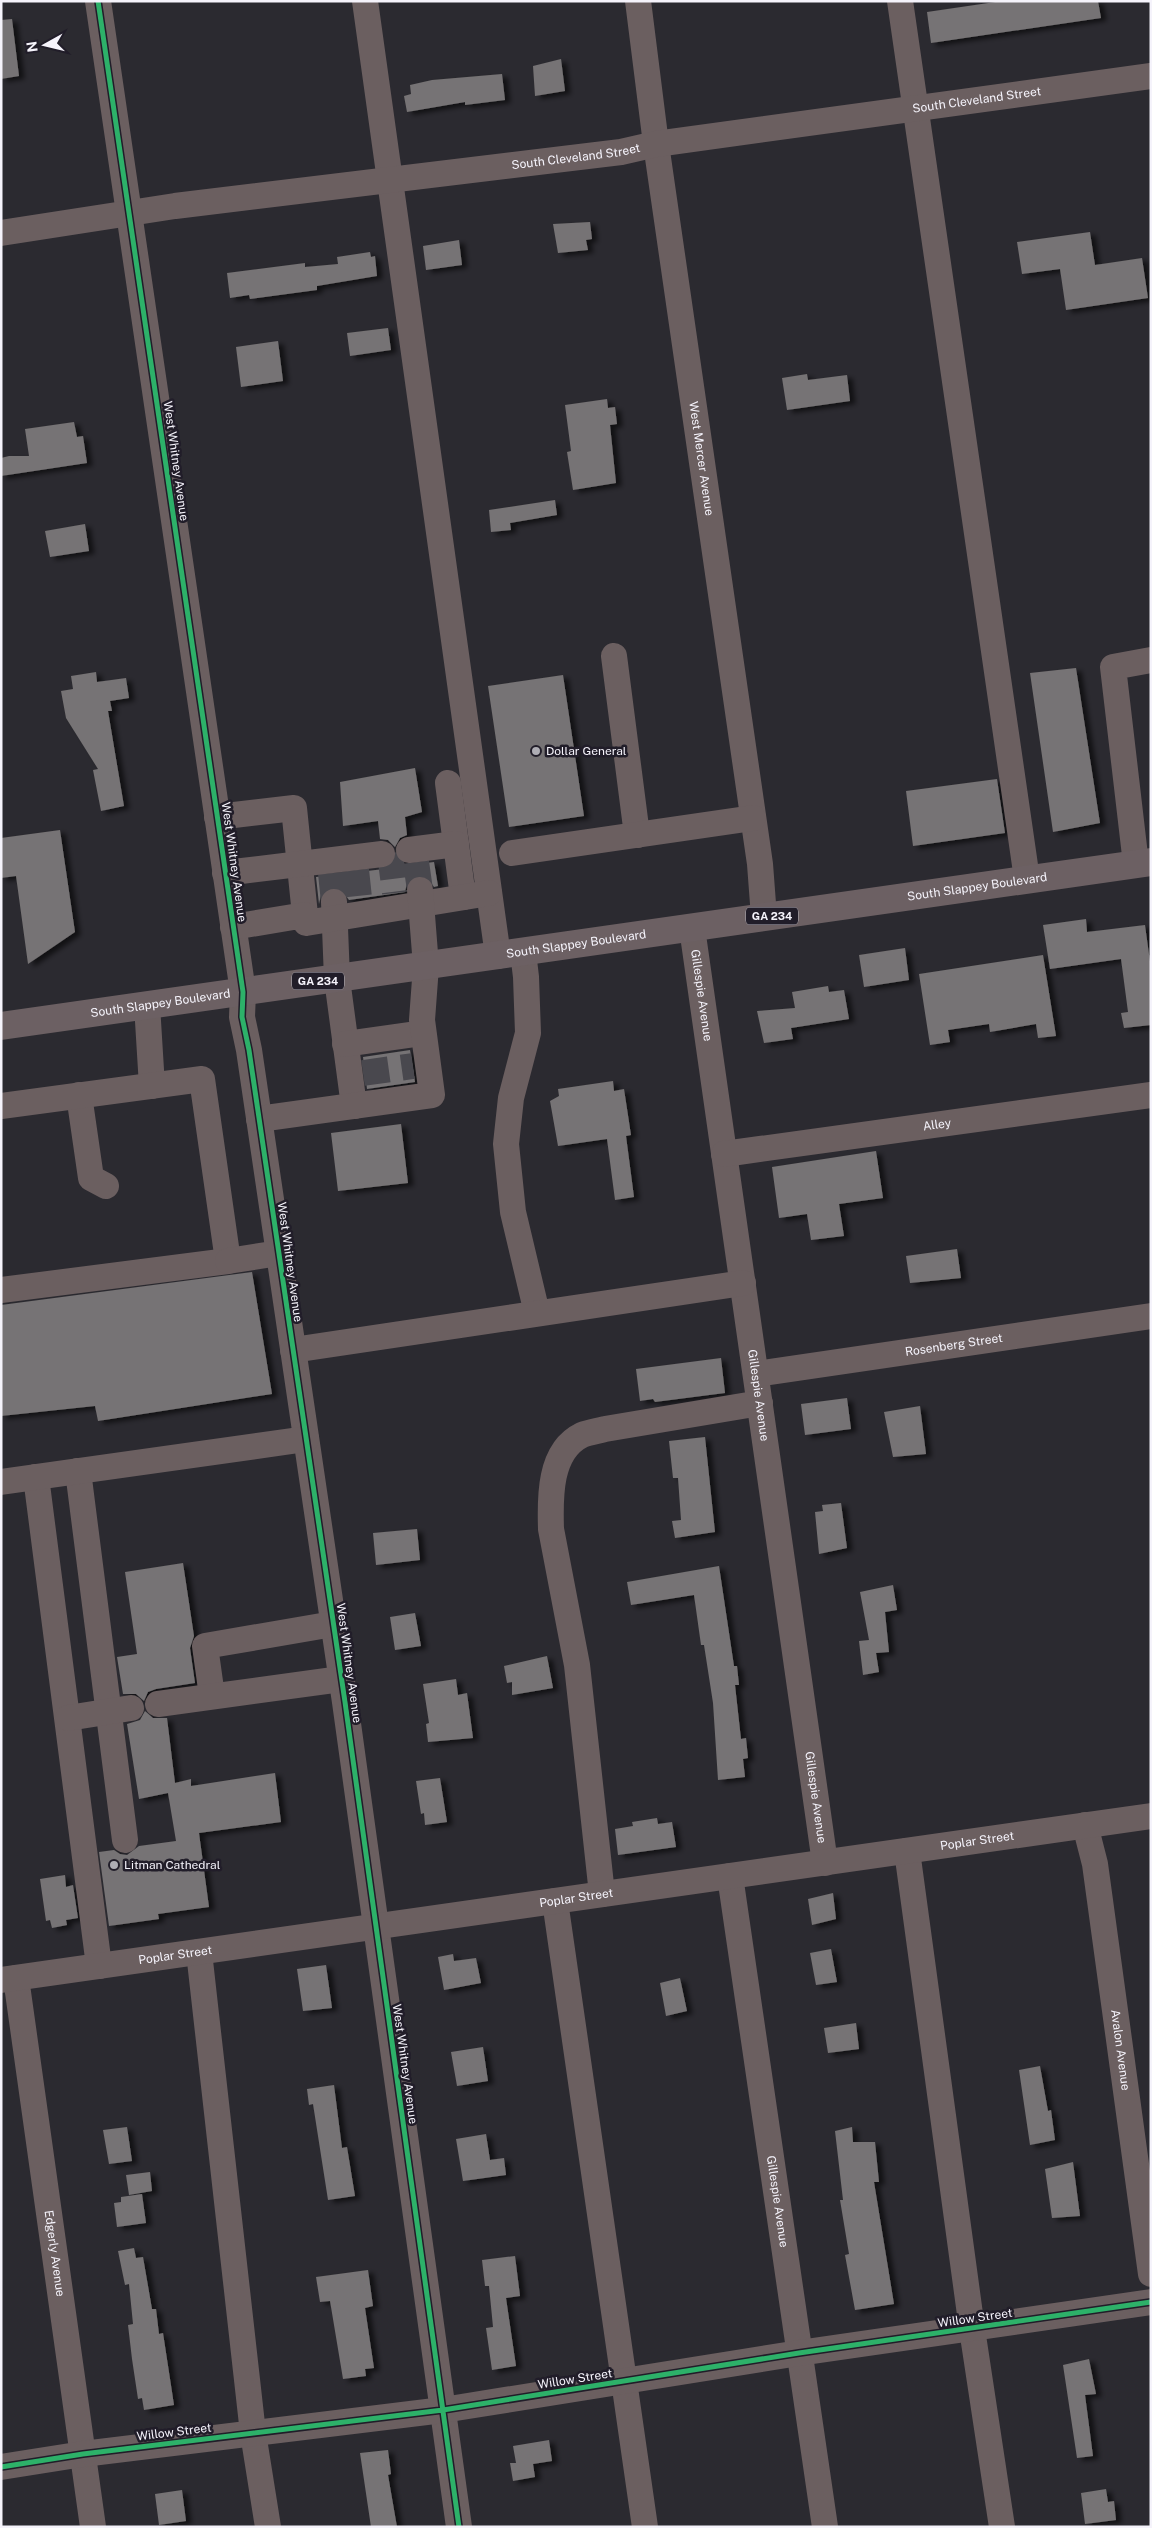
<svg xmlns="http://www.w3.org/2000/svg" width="1152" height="2528" viewBox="0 0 1152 2528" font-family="'Public Sans',sans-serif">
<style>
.building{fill:#767374;filter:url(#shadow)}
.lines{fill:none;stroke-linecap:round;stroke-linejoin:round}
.minor-tunnel{stroke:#49484e;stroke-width:26;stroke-dasharray:26 13;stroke-linecap:butt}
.minor{stroke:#6b5f60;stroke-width:26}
.major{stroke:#6c6063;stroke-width:28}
.cycleway-casing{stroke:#211d29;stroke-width:8}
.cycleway{stroke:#2db169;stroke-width:5}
.poi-dot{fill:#aeadb4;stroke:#211d29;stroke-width:2}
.labels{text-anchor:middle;stroke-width:5;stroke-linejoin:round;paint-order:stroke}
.shield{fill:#211d29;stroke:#b5b3bc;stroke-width:1}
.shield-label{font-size:11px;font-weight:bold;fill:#f5f3fb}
.street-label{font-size:12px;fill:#f5f3fb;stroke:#211d29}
.poi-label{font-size:12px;fill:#f5f3fb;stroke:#211d29;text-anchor:start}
</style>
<defs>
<filter id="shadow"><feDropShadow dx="5.5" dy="3" stdDeviation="2.5" flood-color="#0009"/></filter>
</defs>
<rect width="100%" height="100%" fill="#2b2a30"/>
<path class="building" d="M1002,1H1098L1101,18L931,43L927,12Z
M12,19L19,76L1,79V20Z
M561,59L565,91L535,96L533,66Z
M502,74L505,100L465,105V102L407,112L404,96L411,94L410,85L432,80Z
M590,222L592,239L586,240L588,250L558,253L553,224Z
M1090,232L1095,265L1142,258L1148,298L1066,310L1060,269L1022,274L1017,242Z
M459,240L462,265L426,270L423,246Z
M370,252L371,257L375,256L377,276L317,286V290L250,299L249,295L230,298L227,273L305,263V267L338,264L337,257Z
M388,328L391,350L350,356L347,333Z
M278,341L283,381L241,387L236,347Z
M807,374L808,380L847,375L850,401L787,410L782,378Z
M607,399L608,408L615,407L617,424L610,425L616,483L573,490L567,452L571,451L565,405Z
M74,422L77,437L83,436L87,463L1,476V458L9,456H29L25,429Z
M555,500L557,515L510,523L511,530L491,532L489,510Z
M85,524L89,551L50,557L45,531Z
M1076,668L1100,823L1053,832L1030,673Z
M96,672L97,682L126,678L129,698L110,701L112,711H108L124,806L101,811L93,770L98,769L66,718L61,691L73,689L71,676Z
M563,675L584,816L509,827L488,686Z
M415,768L422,812L405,817L407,835L400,838L395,847L388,840L380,839L378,821L343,826L340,782Z
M997,779L1005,833L913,846L906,791Z
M60,830L75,932L28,964L16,876L1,878V838Z
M396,857L403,864L410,865L434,862L438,886L434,887L427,877L418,875L407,883L405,892L349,900L341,889L333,887L321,895L319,904L316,877L384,869L391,866Z
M1086,919L1087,932L1145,925L1151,969V1025L1124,1028L1121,1013L1128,1012L1121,959L1050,969L1043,925Z
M905,948L909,980L864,987L859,955Z
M1043,955L1056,1036L1038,1038L1036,1024L990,1032L989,1024L948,1030L950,1042L930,1045L919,974Z
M828,986L829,992L844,990L849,1019L791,1028L793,1039L764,1043L757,1011L795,1008L792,992Z
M410,1050L415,1082L367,1089L363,1057Z
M613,1081L614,1091L624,1089L631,1135L626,1136L634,1197L615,1200L607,1139L558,1146L550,1101L559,1096L558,1089Z
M401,1124L408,1183L338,1191L331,1133Z
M876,1151L883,1198L839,1204L844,1236L811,1240L807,1214L779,1218L772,1167Z
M957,1249L961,1278L910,1283L906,1256Z
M252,1272L272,1394L98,1421L95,1406L1,1416V1305Z
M721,1358L725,1393L655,1402L653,1399L640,1401L636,1369Z
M847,1398L851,1429L805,1435L801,1404Z
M920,1406L926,1454L893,1457L884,1412Z
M705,1437L715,1532L675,1538L672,1521L681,1520L678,1478H673L669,1441Z
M841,1503L847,1548L819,1554L815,1512L823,1511L822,1505Z
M417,1529L420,1560L376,1565L373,1533Z
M183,1563L194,1636L190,1648L195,1683L156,1689L148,1692L144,1701L136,1694H123L117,1657L137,1654L125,1572Z
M719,1566L734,1666H737L739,1685H735L741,1739L746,1738L748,1758L743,1759L745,1777L718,1780L713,1703L704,1645H701L694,1595L631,1605L627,1582Z
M893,1585L897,1610L885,1612L889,1652L876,1653L879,1672L863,1675L859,1641L869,1640L860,1592Z
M415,1613L421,1646L395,1650L390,1617Z
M547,1656L553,1688L512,1695V1682L507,1683L504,1666Z
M456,1679L458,1695L467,1693L473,1738L428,1742L426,1724L429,1723L423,1684Z
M145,1711L153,1718H167L175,1783L191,1779V1786L275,1773L281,1822L199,1833L209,1907L158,1914L159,1919L109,1926L99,1852L114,1850L120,1854L127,1855L139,1846L176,1841L168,1793L139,1799L127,1724L140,1720Z
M440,1778L447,1822L425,1825L424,1813L421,1814L416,1781Z
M657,1818L658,1824L672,1822L676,1847L618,1855L615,1829L633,1826L632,1822Z
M65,1875L66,1887L73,1885L78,1918L66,1920L67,1925L52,1928L50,1920L46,1921L40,1879Z
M833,1893L836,1919L812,1925L808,1899Z
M831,1949L837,1982L816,1985L810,1953Z
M453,1954L454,1961L476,1958L481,1983L444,1990L438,1957Z
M326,1965L332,2008L303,2011L297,1969Z
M680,1978L687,2011L666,2016L660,1983Z
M856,2023L859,2049L828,2053L824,2028Z
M483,2047L488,2081L457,2086L451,2052Z
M1040,2066L1048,2111L1051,2110L1055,2140L1030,2145L1019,2070Z
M334,2085L342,2148L347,2147L355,2196L328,2200L313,2104L309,2105L307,2089Z
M127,2127L132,2161L109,2164L103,2130Z
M852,2127L853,2142H875L879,2182H874L894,2304L855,2310L845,2255L849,2254L840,2200H843L835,2131Z
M486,2134L490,2160L504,2158L506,2175L463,2181L456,2139Z
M1073,2162L1080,2216L1052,2218L1045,2169Z
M150,2172L152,2191L129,2195L126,2175Z
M142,2194L146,2223L117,2227L114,2203L121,2202V2197Z
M134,2248L136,2258L143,2257L152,2309H156L159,2334L163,2333L174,2405L144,2410L142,2398L138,2399L132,2359L128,2325L133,2324L129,2284L125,2285L118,2251Z
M515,2256L520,2296L506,2298L516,2366L492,2370L486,2328L493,2327L489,2286H485L482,2260Z
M368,2270L373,2306L365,2308L374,2368L365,2369L366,2376L343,2379L330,2301L320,2302L316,2277Z
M1089,2359L1096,2394L1085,2395L1093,2456L1077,2458L1063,2365Z
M549,2440L552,2461L533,2464L535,2477L513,2481L510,2463H516L513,2446Z
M388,2450L391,2474L388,2475L397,2527H371L360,2453Z
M1106,2489L1108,2502L1114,2501L1116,2520L1085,2524L1081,2493Z
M182,2490L186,2521L159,2525L155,2494Z"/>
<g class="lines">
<path class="minor-tunnel" d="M390,853L395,893
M416,862L420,890
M356,870L359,898
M331,873L334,902
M363,1073L413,1066"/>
<g class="minor">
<path d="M98,1L243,992L242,1017L249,1050L345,1702L459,2527"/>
<path d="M365,1L498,956"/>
<path id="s1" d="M638,1L656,144L760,864L764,917"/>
<path d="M900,1L1027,879"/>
<path id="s2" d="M1,233L175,206L621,152L656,144L1151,76"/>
<path d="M614,656L637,835"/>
<path d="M448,783L456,844"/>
<path d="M217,817L294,808L305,915"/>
<path d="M409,850L456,844L463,897"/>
<path d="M512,853L753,818"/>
<path d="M1136,864L1113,667L1151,660"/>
<path d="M225,873L382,854"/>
<path d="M334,902L337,979L354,1106"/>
<path d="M233,927L305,915L306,923L489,893"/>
<path id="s3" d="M692,928L825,1863"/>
<path d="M523,952L526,977L528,1033L511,1098L506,1144L513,1212L537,1313"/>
<path d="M147,1005L152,1086"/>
<path d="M345,1044L423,1033"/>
<path d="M79,1095L91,1178L106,1186"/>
<path d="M1,1106L202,1079L228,1261L1,1290"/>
<path d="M259,1119L432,1095L422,1020L426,966L420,890"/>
<path id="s4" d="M724,1154L1151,1095"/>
<path d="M228,1261L279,1253"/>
<path d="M293,1350L743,1283"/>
<path id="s5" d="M756,1374L1151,1316"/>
<path d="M78,1471L125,1840"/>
<path d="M36,1477L99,1966"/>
<path d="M1,1482L306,1439"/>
<path d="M212,1696L205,1646L333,1624"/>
<path d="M158,1704L341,1679"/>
<path d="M68,1718L131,1708"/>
<path id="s6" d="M1085,1825L1095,1864L1151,2274"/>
<path d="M907,1851L972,2329L1002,2527"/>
<path id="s7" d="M730,1876L825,2527"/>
<path d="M602,1894L577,1665L551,1529C550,1498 549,1451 582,1435C589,1432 598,1431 605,1429L760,1403"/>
<path d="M555,1901L645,2527"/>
<path d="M199,1952L253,2433L268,2527"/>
<path id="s8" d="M16,1978L93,2527"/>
<path id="s9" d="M1,1980L1151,1816"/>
<path d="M1,2467L83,2454L443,2410L799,2353L1151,2302"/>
</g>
<path class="major" id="s10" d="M1,1026L1151,862"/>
<defs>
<path id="cycleway" d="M98,1L243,992L242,1017L249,1050L345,1702L459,2527
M1,2467L83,2454L443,2410L799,2353L1151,2302"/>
</defs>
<use href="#cycleway" class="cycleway-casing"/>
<use href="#cycleway" class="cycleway"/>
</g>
<g class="poi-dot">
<circle cx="536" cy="751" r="5"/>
<circle cx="114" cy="1865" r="5"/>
</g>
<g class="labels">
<g class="shield">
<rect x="746" y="907.5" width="52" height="17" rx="4"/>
<rect x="292" y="972.5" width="52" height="17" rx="4"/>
</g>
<g class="shield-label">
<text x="772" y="920">GA 234</text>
<text x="318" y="985">GA 234</text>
</g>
<g class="street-label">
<text dy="4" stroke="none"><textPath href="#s2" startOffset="985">South Cleveland Street</textPath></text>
<text dy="4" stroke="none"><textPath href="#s2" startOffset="580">South Cleveland Street</textPath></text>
<text dy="4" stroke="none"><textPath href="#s1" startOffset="462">West Mercer Avenue</textPath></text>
<text transform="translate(176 461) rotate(82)" y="4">West Whitney Avenue</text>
<text transform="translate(234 862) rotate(82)" y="4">West Whitney Avenue</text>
<text dy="4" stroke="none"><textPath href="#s10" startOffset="986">South Slappey Boulevard</textPath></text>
<text dy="4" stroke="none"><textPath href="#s10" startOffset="581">South Slappey Boulevard</textPath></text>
<text dy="4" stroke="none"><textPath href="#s3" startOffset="68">Gillespie Avenue</textPath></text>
<text dy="4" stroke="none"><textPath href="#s10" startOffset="161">South Slappey Boulevard</textPath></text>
<text dy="4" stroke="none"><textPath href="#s4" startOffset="215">Alley</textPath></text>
<text transform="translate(290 1262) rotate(82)" y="4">West Whitney Avenue</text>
<text dy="4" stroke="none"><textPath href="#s5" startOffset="200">Rosenberg Street</textPath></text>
<text dy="4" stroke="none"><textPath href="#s3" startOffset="472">Gillespie Avenue</textPath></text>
<text transform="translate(349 1663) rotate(82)" y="4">West Whitney Avenue</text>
<text dy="4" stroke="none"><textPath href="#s3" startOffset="878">Gillespie Avenue</textPath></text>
<text dy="4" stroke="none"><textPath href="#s9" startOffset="986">Poplar Street</textPath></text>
<text dy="4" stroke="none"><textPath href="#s9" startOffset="581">Poplar Street</textPath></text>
<text dy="4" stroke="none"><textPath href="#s9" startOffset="176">Poplar Street</textPath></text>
<text dy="4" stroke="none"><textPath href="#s6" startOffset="228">Avalon Avenue</textPath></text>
<text transform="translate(405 2064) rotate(82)" y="4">West Whitney Avenue</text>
<text dy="4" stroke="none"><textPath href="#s7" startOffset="329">Gillespie Avenue</textPath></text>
<text dy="4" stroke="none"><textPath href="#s8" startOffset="278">Edgerly Avenue</textPath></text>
<text transform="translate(975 2318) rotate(-8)" y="4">Willow Street</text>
<text transform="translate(575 2379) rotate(-9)" y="4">Willow Street</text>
<text transform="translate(174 2432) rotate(-7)" y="4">Willow Street</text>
</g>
<g class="poi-label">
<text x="546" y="755">Dollar General</text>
<text x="124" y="1869">Litman Cathedral</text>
</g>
</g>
<rect width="1152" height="2528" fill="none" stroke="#f5f3fb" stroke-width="5"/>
<g transform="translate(45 45) rotate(262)" stroke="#211d29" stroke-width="4" paint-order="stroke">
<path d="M0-4L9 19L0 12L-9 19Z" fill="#f5f3fb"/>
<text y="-8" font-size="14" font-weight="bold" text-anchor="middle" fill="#f5f3fb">N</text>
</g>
</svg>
